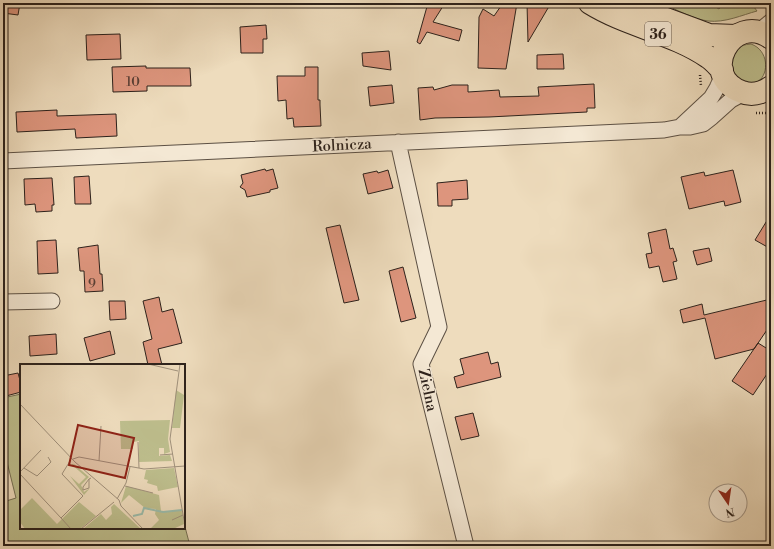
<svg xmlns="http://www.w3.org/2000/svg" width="774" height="549" viewBox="0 0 774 549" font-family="'Libre Bodoni',serif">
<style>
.green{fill:#bebf8e;stroke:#757054}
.building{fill:#dd957d;stroke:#2c211b}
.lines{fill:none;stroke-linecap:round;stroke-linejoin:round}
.service-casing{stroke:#5c5044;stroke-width:10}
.minor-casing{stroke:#5c5044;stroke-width:17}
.primary-casing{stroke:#2c211b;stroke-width:24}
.path{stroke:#2c211b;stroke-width:2.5;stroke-dasharray:1 2;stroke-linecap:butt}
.service{stroke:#f4e8d4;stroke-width:8}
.minor{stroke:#f4e8d4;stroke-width:15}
.primary{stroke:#eedcbd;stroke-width:22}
.labels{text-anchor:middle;stroke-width:3;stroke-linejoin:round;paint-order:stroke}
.number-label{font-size:13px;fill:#583e34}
.shield{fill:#f4e8d4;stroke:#685d52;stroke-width:1}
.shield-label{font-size:14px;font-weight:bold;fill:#2c211b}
.street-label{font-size:15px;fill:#2c211b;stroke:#f4e8d4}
.inset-river{fill:none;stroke:#9abcac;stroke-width:2}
.inset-road{fill:none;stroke:#a0917c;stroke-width:1}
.view{fill:#8f2418;fill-opacity:0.15;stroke:#8f2418;stroke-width:2}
.inset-edge{fill:none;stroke:#2c211b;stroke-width:2}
</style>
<rect width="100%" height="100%" fill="#eedcbd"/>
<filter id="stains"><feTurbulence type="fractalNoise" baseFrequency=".005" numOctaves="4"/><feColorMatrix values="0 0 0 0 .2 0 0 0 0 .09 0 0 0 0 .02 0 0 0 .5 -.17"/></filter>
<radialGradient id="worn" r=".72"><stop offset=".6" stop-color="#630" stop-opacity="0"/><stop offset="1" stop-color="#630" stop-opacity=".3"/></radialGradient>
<path class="green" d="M661,3H709L719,9L723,3H751L757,11C742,15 725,23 708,21C692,19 676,9 661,3Z
M751,44C774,52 768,89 746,83C743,82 739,80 735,78L730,59C737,49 738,45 751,44Z
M21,394V528H184V523L190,546H3V502L16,498L3,446V398Z"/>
<path class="building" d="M3,3H20L18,15L3,13Z
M428,3H445L433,22L462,30L459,41L427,32L420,44L417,42Z
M503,3H517L506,69L478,68L479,17L483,9L494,16Z
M527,3H551L528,42Z
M266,25L267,39H263V53H241L240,27Z
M120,34L121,59L87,60L86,35Z
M389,51L391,70L363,66L362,53Z
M563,54L564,69H537V55Z
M146,66V68H190L191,86H147V91L113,92L112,67Z
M305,67H318V100H320V105L321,126L294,127L293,118L287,119L286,100L278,101L277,76H305Z
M594,84L595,108H587V112L489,117L435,118L420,120L418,88L433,87L434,90L452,85H468V92L499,90L500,97L539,96L538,87Z
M392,85L394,103L370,106L368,87Z
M57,110V116L116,114L117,136L76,138L75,129L17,132L16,112Z
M265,169L266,171L273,169L278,188L270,190V192L247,197L245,190L240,187L243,183L241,175Z
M388,170L393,188L368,194L363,174L377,171L378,173Z
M733,170L741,202L725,206L724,201L689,209L681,177L704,172L705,176Z
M89,176L91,204H75L74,177Z
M51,178H52L54,205H52V211L36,212L35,204L25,205L24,179Z
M467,180L468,199L452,200V206H438L437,183Z
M771,214V249L755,240Z
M340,225L359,300L344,303L326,228Z
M666,229L670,249L673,248L677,261L673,262L677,279L663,282L659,266L649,268L646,254L652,253L648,233Z
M56,240L58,273L38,274L37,241Z
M98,245L100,274H102L103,291L85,292L84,271H80L78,248Z
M709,248L712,261L697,265L693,251Z
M403,267L416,318L401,322L389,271Z
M159,297L162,312L173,309L182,343L158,349L162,365H148L143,342L152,339L143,301Z
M771,299V324L754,349L715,359L705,318L683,323L680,310L702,304L704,315Z
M109,301H125L126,319L110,320Z
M110,331L115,354L90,361L84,338Z
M56,334L57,354L30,356L29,336Z
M758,343L771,351V368L753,395L732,381Z
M488,352L491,364L498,362L501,377L457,388L454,377L464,374L460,359Z
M18,373L21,384V392L6,396L3,383V376Z
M473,413L479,436L461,440L455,417Z"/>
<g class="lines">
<defs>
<path id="service" d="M756,29L771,17"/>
<path id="minor" d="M680,127L711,98L717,88L723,75
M398,142L439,327L421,364L466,546
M3,161L664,130L680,127H690L703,124L712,117L731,100L744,93
M3,302L52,301"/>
<path id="primary" d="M590,3C627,26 673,33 708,57C713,60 717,65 722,70
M623,3L709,35L736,36
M771,38C732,10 697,76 742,92C752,96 762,93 771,87"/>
</defs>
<use href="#service" class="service-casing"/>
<use href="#minor" class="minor-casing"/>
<use href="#primary" class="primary-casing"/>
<path class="path" d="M700,75L701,86
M756,113H769L771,115"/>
<use href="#service" class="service"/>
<use href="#minor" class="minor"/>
<use href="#primary" class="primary"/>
</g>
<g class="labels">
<g class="number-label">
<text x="133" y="86">10</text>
<text x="92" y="288">9</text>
</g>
<rect class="shield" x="645" y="22" width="26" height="24" rx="3"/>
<g class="shield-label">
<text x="658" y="39">36</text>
</g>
<g class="street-label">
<text transform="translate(342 145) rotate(-3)" y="5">Rolnicza</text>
<text transform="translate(428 390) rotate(78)" y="5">Zielna</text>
</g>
</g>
<g transform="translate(20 364)">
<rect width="165" height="165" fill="#eedcbd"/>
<path d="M156,26L164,31L160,64H152ZM150,56L148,75L150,88L144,90V84H139V92L150,91L152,97L119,98V77L113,78V85H101L100,57ZM51,100H54L69,113L61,121L64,128L70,124L64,131L50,112L59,120L66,113ZM154,104L158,123L138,127L137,122L127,119L128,116L124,115L126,106ZM106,122L139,131L141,147H138L143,148L162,146L164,160L153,165H130L139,156L135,150L136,145L125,144L109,131L101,139ZM12,134L37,160L59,138L76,152L60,165H5L0,158V146ZM94,140L121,165H63L81,150L86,156L92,150L91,143Z" fill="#bebf8e"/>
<path class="inset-river" d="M113,152L122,150L124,144L143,148L162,146"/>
<path class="inset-road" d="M128,0L158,7M160,0L150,75L165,162M0,40L55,98L99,136L101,142L123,165M118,78L119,104M140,91L153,90M53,95L59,93L124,105L165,102M79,97L81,62M4,104L17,112L31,98L28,93M0,108L21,86M0,110L41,154L63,132L42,110L50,97M69,115V124L63,126V123L69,115L71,114M105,122L133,129M97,135L106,119L110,103M41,154L51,165M152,156L163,151M61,165L94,138"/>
<path class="view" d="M58,61L114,74L105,114L49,101Z"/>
<rect width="165" height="165" class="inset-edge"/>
</g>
<rect width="774" height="549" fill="none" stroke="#eedcbd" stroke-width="16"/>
<rect x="4" y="4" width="766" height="541" fill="none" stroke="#2c211b" stroke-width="2"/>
<rect x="8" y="8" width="758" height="533" fill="none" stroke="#2c211b"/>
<g transform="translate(728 503) rotate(167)"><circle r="19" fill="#f4e8d4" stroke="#a4988a"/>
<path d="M0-3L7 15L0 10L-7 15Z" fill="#8f2418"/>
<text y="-6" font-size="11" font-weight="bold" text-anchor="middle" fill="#2c211b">N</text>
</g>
<rect width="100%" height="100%" filter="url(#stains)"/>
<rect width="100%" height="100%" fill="url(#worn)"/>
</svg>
